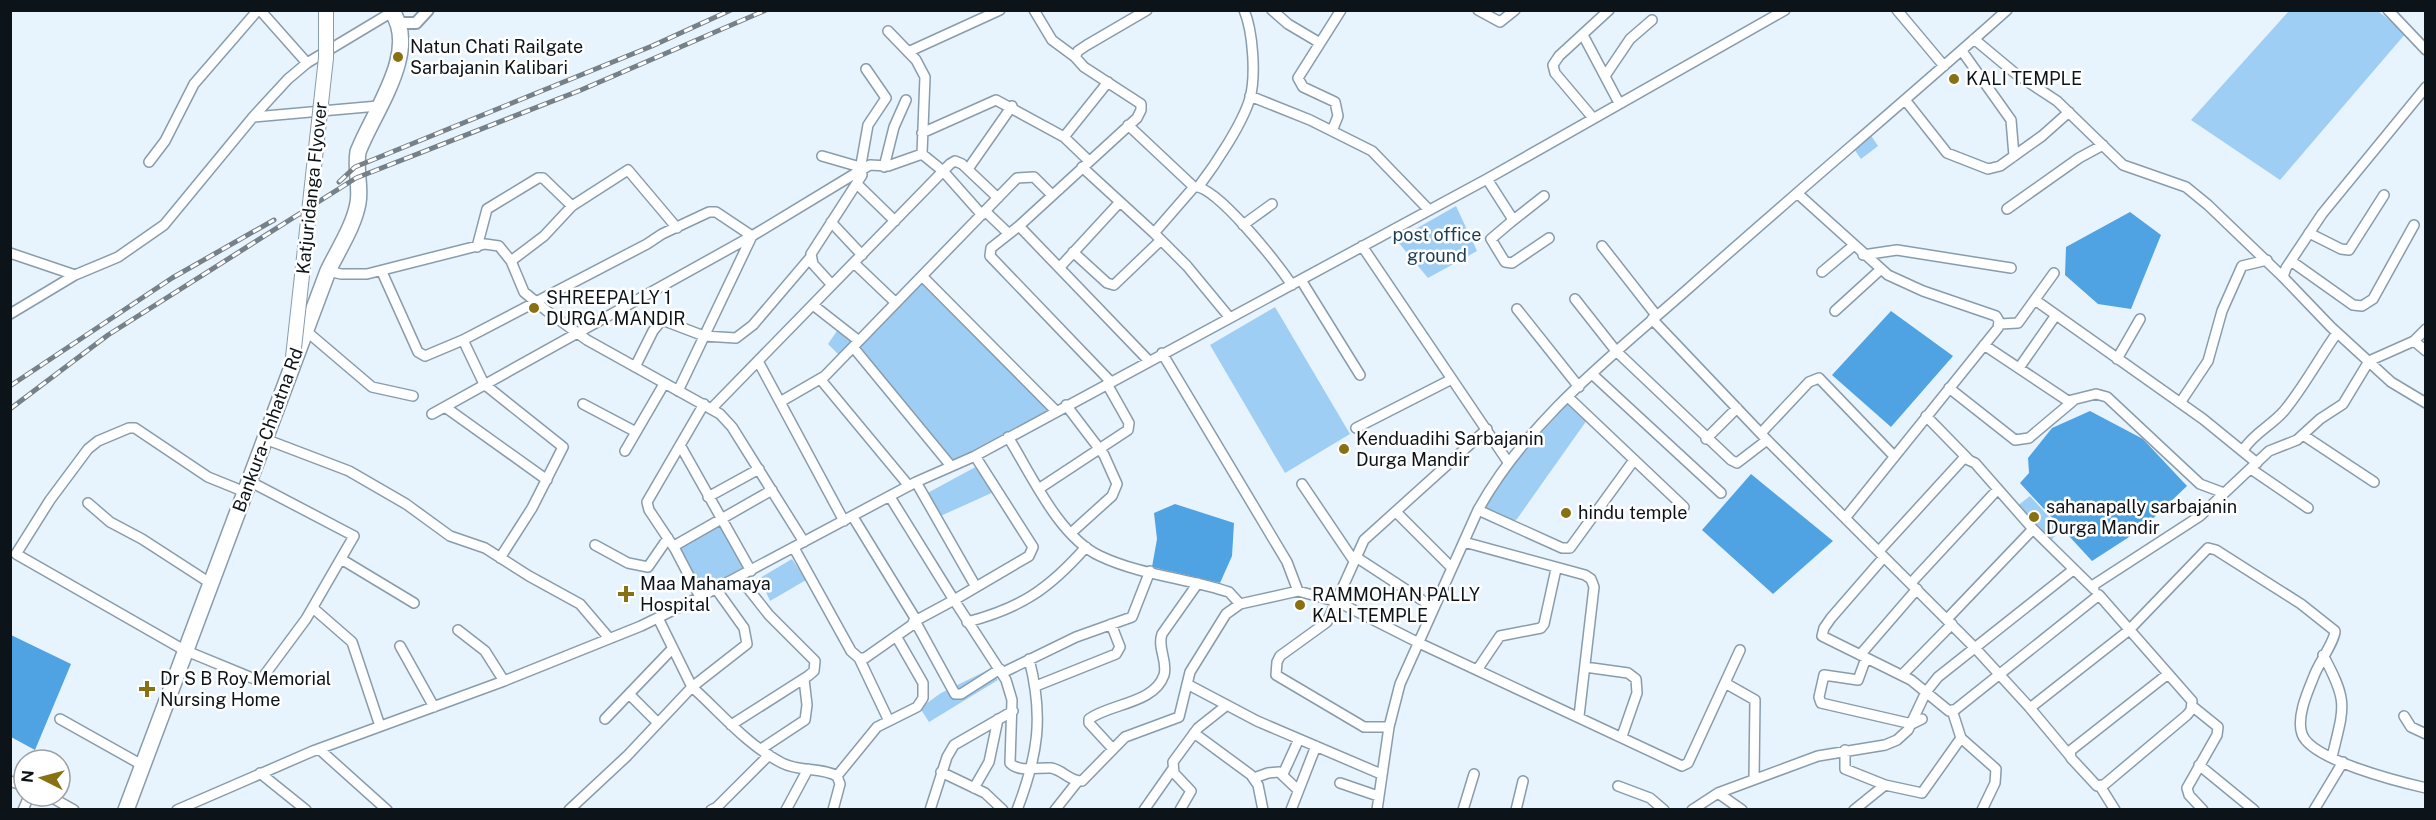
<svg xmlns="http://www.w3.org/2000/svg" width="2436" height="820" viewBox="0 0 2436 820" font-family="'Public Sans',sans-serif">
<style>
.green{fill:#9fcef5}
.water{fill:#4fa3e2}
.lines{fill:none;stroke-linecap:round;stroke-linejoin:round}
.minor-casing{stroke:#899cab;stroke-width:12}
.tertiary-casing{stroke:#899cab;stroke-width:14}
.trunk-casing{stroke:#899cab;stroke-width:18}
.minor{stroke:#fff;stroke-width:9}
.tertiary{stroke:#fff;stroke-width:10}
.trunk{stroke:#fff;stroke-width:15}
.rail-casing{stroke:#768088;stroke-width:5}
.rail{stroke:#fff;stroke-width:3;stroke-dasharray:9;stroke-linecap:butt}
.primary-bridge-casing{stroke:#899cab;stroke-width:16;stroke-linecap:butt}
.primary-bridge{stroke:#fff;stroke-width:14}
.poi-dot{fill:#887112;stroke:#fff;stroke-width:2}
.labels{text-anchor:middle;stroke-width:5;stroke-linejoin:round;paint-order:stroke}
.poi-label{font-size:18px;fill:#0c1319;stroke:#fff;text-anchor:start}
.street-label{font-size:18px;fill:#0c1319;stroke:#fff}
.park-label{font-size:18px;fill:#1a3d58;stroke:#fff}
</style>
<rect width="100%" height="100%" fill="#e7f3fd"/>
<path class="green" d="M2289,11H2378L2406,33L2280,180L2191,120Z
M1870,134L1878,146L1861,159L1854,149Z
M1456,206L1477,251L1428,278L1398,242V239Z
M922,280L1058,415L955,468L857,347Z
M1275,307L1350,434L1285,473L1210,345Z
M839,328L856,342L841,357L828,344Z
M1569,401L1587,420L1517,519L1513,522L1482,509C1505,469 1536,433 1569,401Z
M981,464L996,491L936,518L922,496Z
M2030,496L2061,530L2049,542L2016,507Z
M721,523L752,573L700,594L676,547Z
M792,559L806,580L770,601L760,578Z
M990,669L998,680L929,722L920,708L941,693Z"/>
<path class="water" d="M2130,212L2161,235L2131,309L2098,304L2065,275L2066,247Z
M1891,311L1953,356L1891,427L1832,375Z
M2090,411L2143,439L2187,486L2143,528L2092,561L2020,483L2029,473L2028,458L2052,428Z
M1751,474L1833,541L1773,594L1702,530Z
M1175,504L1234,523L1232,556L1220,583L1152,567L1157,539L1154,513Z
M11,635L71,664L35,750L11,737Z"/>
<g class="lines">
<defs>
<path id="minor" d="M260,10L307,63
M1034,10L1052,40L1075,57
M1147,10L1087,45L1078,51L1075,57L1084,67L1141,104V110L1137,118L1019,226L1149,361
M1272,10L1288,24L1320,43
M1478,10L1500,22L1515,10
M1897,10L1944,66
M2388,10L2426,50
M888,31L916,60L925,77L922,154
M1583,35L1619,103
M1974,39L2016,74L2057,101L2123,165L2186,187L2208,205L2283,277
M1962,51L2011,120L2014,156
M908,52L1000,10
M1605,76L1630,39L1652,20
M2426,87L2322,214L2286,268L2283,277L2331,327L2391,382L2426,403
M1250,96L1310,120L1372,151L1429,210
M1906,101L1947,153L1988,169L2000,166L2042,136L2069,112
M253,117L378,106
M1593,118L1555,73L1553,65L1559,56L1609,10
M1128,125L1194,187
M1332,131L1338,116L1335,102L1303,87L1298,78L1341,10
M922,133L996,100L1064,137L1089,161
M1064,137L1108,82
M822,156L860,167
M149,162L165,141L194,84L258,10
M884,167L894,127L906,100
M1082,167L1154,233
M968,169L1012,106
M860,170L868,125L886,98L866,69
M861,170L870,165L888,166L922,154L943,171L982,215
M1487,179L1512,218L1511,222L1491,239L1505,262L1512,263L1549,238
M857,184L895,221
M1199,186C1215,165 1243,123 1250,98C1256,76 1253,31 1244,10
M1797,193L1888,275L1923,291L1996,316L1999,321L1998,328L1846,517
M2007,209L2079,158L2103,145
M985,211L1008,233
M831,222L862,255
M1511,222L1544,196
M1243,225L1272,204
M1019,226L991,248L990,256L1111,382
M2309,233L2341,249L2349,250L2384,195
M1362,246L1508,462
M1602,246L1656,315
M477,247L487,209L538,178H543L572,206
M1073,252L1107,283L1114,285L1161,240
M10,253L75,275
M1863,255L1897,250L2011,268
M511,261L544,236L572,206L628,170L677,228
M2291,261L2353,305L2362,306L2373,299L2414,225
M854,263L896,303
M1060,267L1119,203
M328,271L341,274H367L485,244L499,246L511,261L524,292L547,311L587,340L720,414L732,427L804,542
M382,272L418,352L425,356L463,340L647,244L662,234L709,212H716L752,236L678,391
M1822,272L1853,246
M922,276L1056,411
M1301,280L1360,375
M1575,299L1616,351L1731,460L1737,463L1767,440
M2035,300L2203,419L2257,463
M813,305L859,341
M1517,309L1579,387
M1835,311L1880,270
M10,314L75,275L118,257L164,225L253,117L288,79L307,63L392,12
M1230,318L1187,266L1154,233L1194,187C1215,183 1279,266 1292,285
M1652,319L1767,440L1976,649L2031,709
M2000,324L2018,323L2054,273
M305,330L372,387L413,396
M463,340L484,384L563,447L532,508L500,558
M2414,341L2426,351
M1984,345L2068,401L2096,394L2107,397L2200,484L2224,493
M853,347L951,466
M1162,353L1287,562L1298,591
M2117,359L2140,319
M758,361L844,521
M635,367L653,331L662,320L704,336L736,338L753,325L810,258
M2019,368L2056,315
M1592,374L1721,493
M1949,388L2015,440L2029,438L2073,401
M1568,397L1684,507
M780,402L825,376
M2180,403L2208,361L2222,311L2242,266L2267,260
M583,404L636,432
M1066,405L1104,455L1117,484L1112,496L1071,533
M445,407L547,480
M712,408L950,164L955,161L962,164L998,198
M432,414L752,236L861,170L862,175L811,254L813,264L832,285
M1926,416L1969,460
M1356,428L1452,379
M1761,433L1809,382L1819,378L1894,456
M2303,435L2374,482
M1008,437C1031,474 1059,537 1100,556C1140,575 1187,578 1229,592L1240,604
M265,439L349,471L406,504L450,536L485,548L529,576L580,604L609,638
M1706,439L1737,408
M680,445L751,571
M2243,450C2256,431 2270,427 2284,411C2304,387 2319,358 2337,333
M625,451L664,384
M2251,469L2308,508
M916,482L976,587
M1302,484L1354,561
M909,486L821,380L1017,178L1034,177L1052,195
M1040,488L1128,430L1129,423L1107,384
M245,492L208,477L135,428H129L98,441L88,449L50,500L16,554L184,650L257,680L263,677L306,619L354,536L249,481
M708,497L759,469
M890,497L954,600L1029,556L1033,547L975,456
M88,503L110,522L142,539L210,583
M1478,510L1562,548H1570L1634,460
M1396,512L1452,568
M1464,542L1585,575L1591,579L1594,587L1579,716
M595,545L628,563L648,567L668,538
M674,546L772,490
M794,548L851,651L859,658H865L912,625L915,618L853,517
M1879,551L1964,458L1975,463L2033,529
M1356,557L1434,608
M1884,557L1831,618L1824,628L1822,636L1911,680L1949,711L1956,709L2099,595L2192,701L2191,710L2187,715L2105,784L2097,786L2071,758L2070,751L2168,674
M341,559L414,603
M1911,583L1998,489
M2092,586L2200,516L2269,451L2297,440L2320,419L2343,404L2369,361L2414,341L2426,329
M716,589L744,628L747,644L692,687C721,713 747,745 782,763C799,772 821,767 837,776L840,784L833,810
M700,597L675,549L649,510L647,502L704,404
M313,608L352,642L380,726
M1947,619L2033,529L2094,589
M967,622C1021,608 1049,589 1086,547
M458,630L485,651L504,681
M400,646L434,707
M1860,655L1917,589
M2323,655C2349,703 2344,706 2332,757
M859,658L888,719
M1866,658L1858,680L1824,675L1819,697L1821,703L1912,724L1922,719
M1585,667L1628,673L1636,679L1637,693L1622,736
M1000,669L961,694H955L915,621L954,600L1006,680L1012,700L1010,763C1019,773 1039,767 1051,768C1063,770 1069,781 1082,781L1125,737L1179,717L1190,672L1226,614L1240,604L1298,591L1338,602L1419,643L1682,766L1688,763L1740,650
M1477,670L1500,636L1541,628L1544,624L1556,569
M1002,673L1076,637L1132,617L1150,571
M1902,675L1952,624
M1725,683L1755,700L1754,779
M1187,684L1257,721L1381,774
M1036,686L1116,654L1120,647L1111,624
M629,694L658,723
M2192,706L2218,727L2217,735L2187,788L2189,795L2203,810
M1952,710L1961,738L1996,769L1995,783L1982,810
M2404,716L2411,727L2426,734
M60,719L142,765
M605,719L673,648
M731,725L808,676L814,671L815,661L769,615L739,577
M1389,727H1364L1276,675L1277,662L1280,656L1327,622L1364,540L1487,429
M1194,733L1251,775L1258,785L1263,810
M1112,748L1089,723V719C1111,703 1154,704 1164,675C1168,661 1157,648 1162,634L1198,583
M319,749L387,810
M761,749L805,720L807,705L804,679
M1845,750V769L1885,785
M2070,756L2030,708L2128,631L2208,548L2216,550L2301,604L2335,631C2335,641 2318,664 2314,676C2308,691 2296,717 2302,734C2311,760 2400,782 2426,788
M2199,765L2254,810
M941,772L985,793L1003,810
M260,773L306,810
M1283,774L1299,739
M837,776L877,727L917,707L923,698V683L896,636
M1254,778L1268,773L1279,772L1298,790
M10,781L24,786
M1340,783L1378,796
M1618,786L1650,798L1664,810
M2100,786L2115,810
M974,788L989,762L998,719
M1718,793L1742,810
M49,796L74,810
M23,810L29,796
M177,810L313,751L504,681L641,626L700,597L916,482L975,456L1230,318L1487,179L1785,10
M569,810L627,756L692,687L658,618
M711,810L717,807L769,755
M786,810L808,769
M930,810L947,757L954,745L1013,711
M1017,810C1038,755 1044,717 1029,659
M1055,810L1078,781
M1144,810L1172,770
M1180,810L1191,791L1174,773L1173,762L1198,728L1227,705
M1291,810L1316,746
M1377,810L1389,727L1400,684L1478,510C1528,420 1612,356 1689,288C1794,194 1902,104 2007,10
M1463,810L1474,774
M1516,810L1523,781
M1692,810L1718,793L1818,756L1885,745L1897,740L1908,730L1926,692L1938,677L2073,570
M1854,810L1885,785L1922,793L1961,738
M2314,810L2343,762"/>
<path id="tertiary" d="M400,23H416L428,10"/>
<path id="trunk" d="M126,810L328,271C338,250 354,226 358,203C361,187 355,171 358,152C373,112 421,51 391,10"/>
</defs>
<use href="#minor" class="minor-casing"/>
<use href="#tertiary" class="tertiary-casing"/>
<use href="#trunk" class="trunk-casing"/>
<use href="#minor" class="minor"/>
<use href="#tertiary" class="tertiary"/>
<use href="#trunk" class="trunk"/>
<defs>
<path id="rail" d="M339,182L355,167L652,46L731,10
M10,386L172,278L274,220
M10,409L108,335L356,178L581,90L766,10"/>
</defs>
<use href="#rail" class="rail-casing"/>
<use href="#rail" class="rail"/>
<defs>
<path id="primary-bridge" d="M292,366L326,58V10"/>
</defs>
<use href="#primary-bridge" class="primary-bridge-casing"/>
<use href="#primary-bridge" class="primary-bridge"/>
</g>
<g class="poi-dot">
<circle cx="398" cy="57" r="6"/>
<circle cx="1954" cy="79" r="6"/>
<circle cx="534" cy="308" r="6"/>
<circle cx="1344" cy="449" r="6"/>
<circle cx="1566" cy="513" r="6"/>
<circle cx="2034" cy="517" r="6"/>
<path d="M623 585h6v6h6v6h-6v6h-6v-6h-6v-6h6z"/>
<circle cx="1300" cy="605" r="6"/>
<path d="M144 680h6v6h6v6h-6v6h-6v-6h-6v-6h6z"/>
</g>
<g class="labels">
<g class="poi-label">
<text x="410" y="53">Natun Chati Railgate<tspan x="410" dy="21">Sarbajanin Kalibari</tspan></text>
<text x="1966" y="85">KALI TEMPLE</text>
<text x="546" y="304">SHREEPALLY 1<tspan x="546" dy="21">DURGA MANDIR</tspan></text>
<text x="1356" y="445">Kenduadihi Sarbajanin<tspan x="1356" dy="21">Durga Mandir</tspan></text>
<text x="2046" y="513">sahanapally sarbajanin<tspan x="2046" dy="21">Durga Mandir</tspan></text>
<text x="1578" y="519">hindu temple</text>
<text x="640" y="590">Maa Mahamaya<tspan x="640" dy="21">Hospital</tspan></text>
<text x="1312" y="601">RAMMOHAN PALLY<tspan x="1312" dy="21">KALI TEMPLE</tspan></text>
<text x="160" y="685">Dr S B Roy Memorial<tspan x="160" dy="21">Nursing Home</tspan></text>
</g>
<g class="street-label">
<text transform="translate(312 188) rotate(-84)" y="6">Katjuridanga Flyover</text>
<text transform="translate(268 430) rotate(-70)" y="6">Bankura-Chhatna Rd</text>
</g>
<g class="park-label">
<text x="1437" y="241">post office<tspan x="1437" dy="21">ground</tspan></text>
</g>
</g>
<rect width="2436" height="820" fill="none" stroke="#0c1319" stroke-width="24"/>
<g transform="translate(42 778) rotate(276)"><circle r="28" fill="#ffffff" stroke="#9ea1a3" stroke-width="1.5"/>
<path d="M0-4.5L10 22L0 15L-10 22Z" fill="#887112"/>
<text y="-9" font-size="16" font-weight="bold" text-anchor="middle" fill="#0c1319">N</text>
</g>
</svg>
